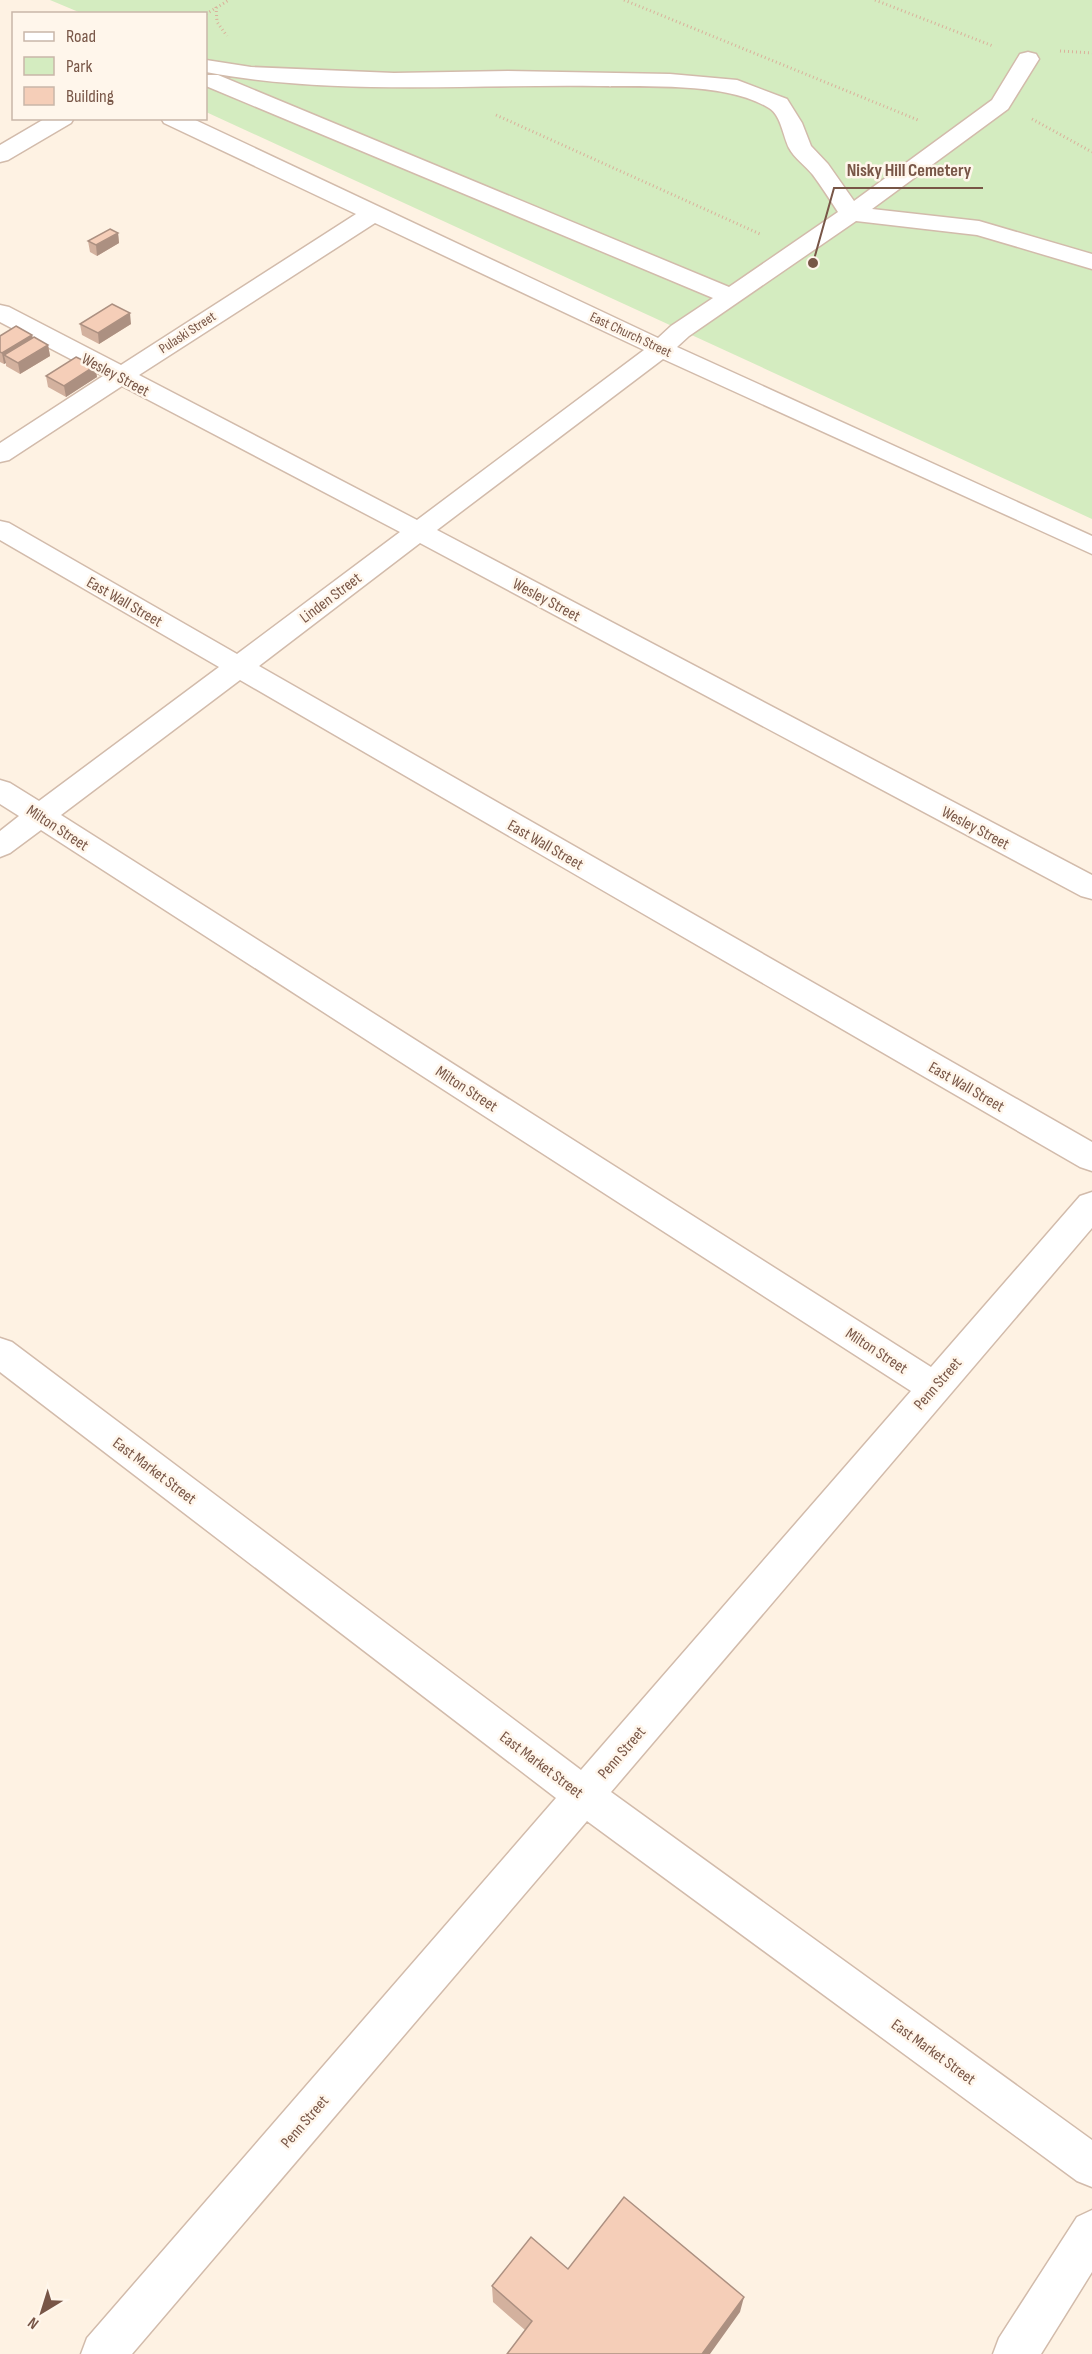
<svg xmlns="http://www.w3.org/2000/svg" width="1092" height="2354" viewBox="0 0 1092 2354" font-family="'Sofia Sans Condensed',sans-serif">
<style>
.green{fill:#d4ecc0}
.lines{fill:none;stroke-linecap:round;stroke-linejoin:round}
.minor-casing{stroke:#d2bbab;stroke-width:3}
.path{stroke:#dab19b;stroke-width:3;stroke-dasharray:1 3;stroke-linecap:butt}
.minor{fill:#fff;fill-rule:evenodd}
.wall{fill:#d3b19e}
.shaded-wall{fill:#ac9081}
.building{fill:#f5ceb8;stroke:#ac9081;stroke-width:1.5}
.labels{text-anchor:middle;stroke-width:5;stroke-linejoin:round;paint-order:stroke}
.far-street-label{font-size:14px;fill:#785647;stroke:#fff6eb}
.street-label{font-size:16px;fill:#785647;stroke:#fff6eb}
.leader{fill:none;stroke:#785647;stroke-width:2}
.callout-dot{fill:#785647;stroke:#fff6eb;stroke-width:2}
.callout-label{font-size:18px;text-anchor:middle;font-weight:bold;fill:#785647;stroke:#fff6eb;stroke-width:5;stroke-linejoin:round;paint-order:stroke}
</style>
<rect width="100%" height="100%" fill="#fef2e3"/>
<path class="green" d="M50,0H1092V519L206,112V14L81,13Z"/>
<g class="lines">
<defs>
<path id="minor" d="M1028,52L1036,54L1039,59L1008,109L872,209L979,221L1092,254V269L977,235L856,221L689,336L677,347L1092,536V554L663,359L437,530L1092,875V899L1081,896L420,543L259,666L1092,1142V1171L1080,1167L240,680L61,815L931,1367L1080,1196L1092,1192V1228L611,1792L1092,2140V2187L1077,2181L587,1821L132,2354H81L87,2338L556,1798L0,1372V1338L12,1342L581,1770L911,1391L41,830L10,853L0,857V831L19,816L0,804V780L10,783L39,801L219,667L0,540V521L9,523L237,654L400,532L122,386L9,460L0,462V443L103,376L0,322V305L9,307L121,365L356,214L164,123L161,118H191L658,338L671,326L713,298L206,86V75H218L729,287L838,212C830,200 822,187 813,175C805,165 794,158 789,148C783,136 781,115 769,108C727,82 648,87 599,86C471,84 331,96 206,72V60L251,67L394,73L508,71L670,74L737,80L787,99L802,123L811,146L828,164L854,201L992,100L1020,54ZM375,223L644,350L417,520L139,375Z
M46,118H74L71,123L8,160L0,162V145Z
M1092,2210V2272L1041,2354H993L999,2338L1077,2217Z"/>
</defs>
<use href="#minor" class="minor-casing"/>
<path class="path" d="M624,0L918,120
M875,0L993,46
M216,7L217,22L227,36
M206,14L229,0
M1060,51L1092,53
M496,115L760,234
M1032,119L1092,152"/>
<use href="#minor" class="minor"/>
</g>
<path class="wall" d="M118,233L119,243L97,256L90,252L88,241Z
M80,324H131L99,344L82,335Z
M32,335L33,338L48,345L50,356L20,374L6,366V363L4,364L0,362V336Z
M95,366L97,377L66,397L48,387L46,376Z
M568,2269L740,2312L525,2330L493,2302L492,2286Z"/>
<path class="shaded-wall" d="M118,233L119,243L97,256L96,245Z
M130,313L131,324L99,344L98,333Z
M32,335L34,345L4,355L6,363L4,364L2,353Z
M48,345L50,356L20,374L18,363Z
M95,366L97,377L66,397L64,386Z
M744,2297L740,2312L710,2354H702Z"/>
<path class="building" d="M110,229L118,233L96,245L88,241Z
M112,304L130,313L98,333L80,324Z
M16,326L32,335L2,353L0,352V336Z
M34,337L48,345L18,363L4,355Z
M76,357L95,366L64,386L46,376Z
M624,2197L744,2297L702,2354H507L532,2321L492,2286L531,2237L568,2269Z"/>
<g class="labels">
<g class="far-street-label">
<text transform="translate(187 332) rotate(-33)" y="5">Pulaski Street</text>
<text transform="translate(631 334) rotate(25)" y="5">East Church Street</text>
</g>
<g class="street-label">
<text transform="translate(116 374) rotate(28)" y="6">Wesley Street</text>
<text transform="translate(330 597) rotate(-37)" y="6">Linden Street</text>
<text transform="translate(547 599) rotate(28)" y="6">Wesley Street</text>
<text transform="translate(125 601) rotate(30)" y="6">East Wall Street</text>
<text transform="translate(58 827) rotate(33)" y="6">Milton Street</text>
<text transform="translate(976 827) rotate(28)" y="6">Wesley Street</text>
<text transform="translate(546 844) rotate(30)" y="6">East Wall Street</text>
<text transform="translate(967 1086) rotate(30)" y="6">East Wall Street</text>
<text transform="translate(467 1088) rotate(33)" y="6">Milton Street</text>
<text transform="translate(877 1350) rotate(33)" y="6">Milton Street</text>
<text transform="translate(937 1383) rotate(-49)" y="6">Penn Street</text>
<text transform="translate(155 1470) rotate(37)" y="6">East Market Street</text>
<text transform="translate(621 1752) rotate(-49)" y="6">Penn Street</text>
<text transform="translate(542 1764) rotate(37)" y="6">East Market Street</text>
<text transform="translate(934 2051) rotate(36)" y="6">East Market Street</text>
<text transform="translate(304 2121) rotate(-49)" y="6">Penn Street</text>
</g>
</g>
<path class="leader" d="M813 263L834 188H983"/>
<circle class="callout-dot" cx="813" cy="263" r="6"/>
<g class="callout-label">
<text x="909" y="176">Nisky Hill Cemetery</text>
</g>
<rect x="12" y="12" width="195" height="108" fill="#fff6eb" stroke="#c9b6a9" stroke-width="1.5"/>
<rect x="24" y="32" width="30" height="9" fill="#ffffff" stroke="#c9b6a9" stroke-width="1.5"/>
<text x="66" y="42" font-size="18" fill="#785647">Road</text>
<rect x="24" y="57" width="30" height="18" fill="#d4ecc0" stroke="#c9b6a9" stroke-width="1.5"/>
<text x="66" y="72" font-size="18" fill="#785647">Park</text>
<rect x="24" y="87" width="30" height="18" fill="#f5ceb8" stroke="#c9b6a9" stroke-width="1.5"/>
<text x="66" y="102" font-size="18" fill="#785647">Building</text>
<g transform="translate(42 2312) rotate(218)" stroke="#fff6eb" stroke-width="4.5" paint-order="stroke">
<path d="M0-4.5L10 22L0 15L-10 22Z" fill="#785647"/>
<text y="-9" font-size="16" font-weight="bold" text-anchor="middle" fill="#785647">N</text>
</g>
</svg>
